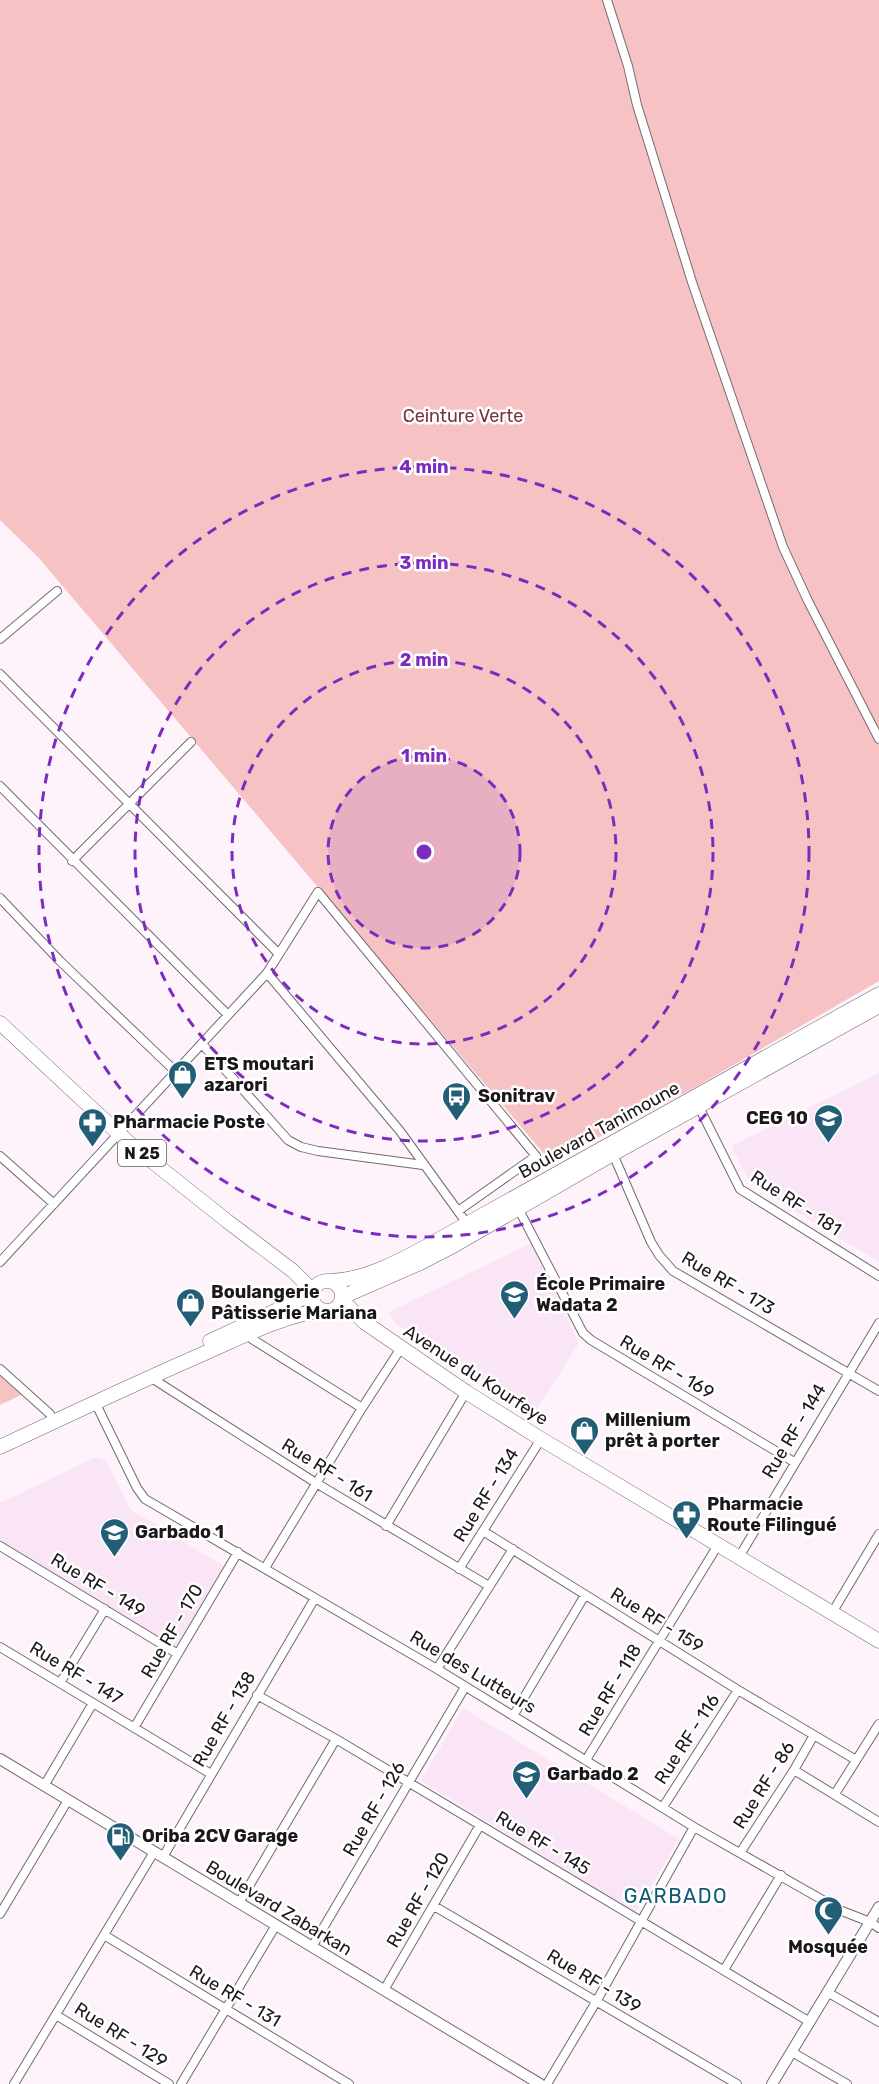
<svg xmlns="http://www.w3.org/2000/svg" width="879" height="2084" viewBox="0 0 879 2084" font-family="Rubik,sans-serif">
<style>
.built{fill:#f9e5f5}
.green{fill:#f7c2c4}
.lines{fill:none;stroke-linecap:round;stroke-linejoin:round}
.minor-casing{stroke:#746972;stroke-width:10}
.tertiary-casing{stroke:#746972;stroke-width:12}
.primary-casing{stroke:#746972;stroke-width:15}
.minor{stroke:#fff;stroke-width:8}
.tertiary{stroke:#fff;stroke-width:10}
.primary{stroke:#fff;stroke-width:14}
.ring{fill:none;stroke:#7b2cbf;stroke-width:3;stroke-dasharray:10 8}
.labels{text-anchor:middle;stroke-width:5;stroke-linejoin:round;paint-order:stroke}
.shield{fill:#fff;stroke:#605d5f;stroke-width:1.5}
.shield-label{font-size:16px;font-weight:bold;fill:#1c171b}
.park-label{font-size:18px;fill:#75333b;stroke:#fff}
.poi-label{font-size:18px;font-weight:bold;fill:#1c171b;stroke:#fff;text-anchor:start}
.street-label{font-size:18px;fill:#1c171b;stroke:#fff}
.neighbourhood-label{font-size:20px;letter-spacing:1.5px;fill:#0d5a74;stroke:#fff}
.centre{fill:#7b2cbf;stroke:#fff;stroke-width:3}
.ring-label{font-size:18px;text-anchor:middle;font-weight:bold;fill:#7b2cbf;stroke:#fff;stroke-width:5;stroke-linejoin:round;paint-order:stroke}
</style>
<rect width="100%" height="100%" fill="#fef3fb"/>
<path class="built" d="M879,1073V1262L751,1184L731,1146Z
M531,1243L579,1343L534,1414L395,1323L389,1312Z
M96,1457L106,1460L130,1509L225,1567L177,1649L0,1542V1503Z
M463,1708L679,1839L636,1912L421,1781Z"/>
<path class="green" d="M0,0H879V981L692,1089L551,1162L38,557L0,520Z
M0,1374L23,1394L0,1405Z"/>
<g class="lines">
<defs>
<path id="minor" d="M607,0L628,66L637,105L692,282L783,547L808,601L879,739
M0,639L57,591
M0,674L278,953
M0,786L228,1015
M72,861L191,742
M0,898L60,961L176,1072
M267,973L400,1131L468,1225
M202,1044L288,1140L301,1147L318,1151L423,1165
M699,1107L740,1189L879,1276
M613,1154L651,1242L659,1255L673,1271L879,1391
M0,1156L54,1204
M518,1208L583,1333L591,1340L794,1462
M0,1262L267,973L318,892L536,1156L458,1211
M248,1335L252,1339L362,1408
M0,1369L50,1414
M150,1377L316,1483L489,1586
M95,1402L137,1488L145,1499L437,1669L694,1827L842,1911L870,1922L879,1928
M386,1526L466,1392
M483,1531L738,1690L856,1760
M0,1546L178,1654
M739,1557L879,1323
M265,1568L362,1408L401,1348
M459,1569L541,1439
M832,1613L879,1534
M0,1647L211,1774
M437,1669L513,1549
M60,1683L105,1609
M257,1695L336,1739L810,2022
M513,1716L585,1595
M134,1728L238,1552
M586,1760L718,1545
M794,1770L879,1822
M44,1786L93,1703
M835,1794L879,1724
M663,1807L738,1690
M740,1853L794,1770L814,1735
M163,1857L315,1598
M239,1903L336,1739
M434,1906L737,2084
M0,1914L68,1800
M104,1935L349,2084
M312,1947L465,1687
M724,1970L781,1875
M384,1990L480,1825
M827,1992L879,2022
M56,2015L169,2084
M792,2052L847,2084
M14,2084L154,1852
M181,2084L276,1925
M547,2084L596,2002L694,1827"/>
<path id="tertiary" d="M0,1759L540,2084
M772,2084L879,1907"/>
<path id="primary" d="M0,1023L129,1143L227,1221L293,1271L313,1291
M312 1296a15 15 0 1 1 30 0a15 15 0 1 1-30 0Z
M331,1281C364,1280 400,1261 429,1245L879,994
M342,1297L420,1263L453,1246L613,1154L879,1006
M342,1300L364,1322L466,1392L541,1439L879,1641
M210,1341L312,1294
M0,1447C68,1415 136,1383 205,1353C242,1337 282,1316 322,1310"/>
</defs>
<use href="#minor" class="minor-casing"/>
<use href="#tertiary" class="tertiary-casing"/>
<use href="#primary" class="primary-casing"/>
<use href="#minor" class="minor"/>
<use href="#tertiary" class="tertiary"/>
<use href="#primary" class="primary"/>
</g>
<circle cx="424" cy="852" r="96" fill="#7b2cbf" fill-opacity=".12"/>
<g class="ring">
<circle cx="424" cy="852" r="96"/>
<circle cx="424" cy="852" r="192"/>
<circle cx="424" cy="852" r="289"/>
<circle cx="424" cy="852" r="385"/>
</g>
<defs>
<symbol id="shop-pin" viewBox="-11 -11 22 30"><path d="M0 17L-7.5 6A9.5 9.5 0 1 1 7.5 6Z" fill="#225f76" stroke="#fff"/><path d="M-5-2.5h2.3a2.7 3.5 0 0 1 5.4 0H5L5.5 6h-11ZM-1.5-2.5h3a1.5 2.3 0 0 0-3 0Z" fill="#fff"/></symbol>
<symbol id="bus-pin" viewBox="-11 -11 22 30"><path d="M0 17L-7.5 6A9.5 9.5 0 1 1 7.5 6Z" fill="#225f76" stroke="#fff"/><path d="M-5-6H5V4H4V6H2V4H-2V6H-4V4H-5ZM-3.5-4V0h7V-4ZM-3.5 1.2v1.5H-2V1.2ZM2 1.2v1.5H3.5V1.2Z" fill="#fff"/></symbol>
<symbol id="school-pin" viewBox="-11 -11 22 30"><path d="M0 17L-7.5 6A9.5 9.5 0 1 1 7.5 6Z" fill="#225f76" stroke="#fff"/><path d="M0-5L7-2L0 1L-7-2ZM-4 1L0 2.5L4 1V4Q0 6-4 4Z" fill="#fff"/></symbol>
<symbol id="pharmacy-pin" viewBox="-11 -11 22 30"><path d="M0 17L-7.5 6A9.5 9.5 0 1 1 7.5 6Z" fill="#225f76" stroke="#fff"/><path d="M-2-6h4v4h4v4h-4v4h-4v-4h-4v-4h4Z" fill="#fff"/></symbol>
<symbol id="fuel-pin" viewBox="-11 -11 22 30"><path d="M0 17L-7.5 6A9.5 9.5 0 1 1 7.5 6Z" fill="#225f76" stroke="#fff"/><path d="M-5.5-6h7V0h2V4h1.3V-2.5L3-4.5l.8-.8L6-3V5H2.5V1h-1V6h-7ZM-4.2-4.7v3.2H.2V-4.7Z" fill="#fff"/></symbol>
<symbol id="mosque-pin" viewBox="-11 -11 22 30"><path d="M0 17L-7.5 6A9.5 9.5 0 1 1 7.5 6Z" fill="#225f76" stroke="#fff"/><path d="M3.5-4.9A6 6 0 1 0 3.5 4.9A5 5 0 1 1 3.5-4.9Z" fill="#fff"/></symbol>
</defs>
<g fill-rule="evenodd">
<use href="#shop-pin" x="166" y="1058" width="33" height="45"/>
<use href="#bus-pin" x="440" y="1080" width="33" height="45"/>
<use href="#school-pin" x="812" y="1102" width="33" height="45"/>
<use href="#pharmacy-pin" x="76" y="1106" width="33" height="45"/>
<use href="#school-pin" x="498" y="1278" width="33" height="45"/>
<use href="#shop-pin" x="174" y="1286" width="33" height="45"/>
<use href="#shop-pin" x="568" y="1414" width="33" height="45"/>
<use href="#pharmacy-pin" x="670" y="1498" width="33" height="45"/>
<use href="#school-pin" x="98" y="1516" width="33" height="45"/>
<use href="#school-pin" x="510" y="1758" width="33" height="45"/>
<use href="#fuel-pin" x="104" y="1820" width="33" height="45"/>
<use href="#mosque-pin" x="812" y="1894" width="33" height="45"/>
</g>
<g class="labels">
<rect class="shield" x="118" y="1140" width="48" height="26" rx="4.5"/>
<g class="shield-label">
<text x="142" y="1159">N 25</text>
</g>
<g class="park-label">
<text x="463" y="422">Ceinture Verte</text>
</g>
<g class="poi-label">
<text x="204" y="1070">ETS moutari<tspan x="204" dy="21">azarori</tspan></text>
<text x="478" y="1102">Sonitrav</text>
<text x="808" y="1124" text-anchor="end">CEG 10</text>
<text x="113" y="1128">Pharmacie Poste</text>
<text x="536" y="1290">École Primaire<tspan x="536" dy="21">Wadata 2</tspan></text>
<text x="211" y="1298">Boulangerie<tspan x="211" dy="21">Pâtisserie Mariana</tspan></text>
<text x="605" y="1426">Millenium<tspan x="605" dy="21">prêt à porter</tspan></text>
<text x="707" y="1510">Pharmacie<tspan x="707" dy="21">Route Filingué</tspan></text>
<text x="135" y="1538">Garbado 1</text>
<text x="547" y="1780">Garbado 2</text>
<text x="142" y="1842">Oriba 2CV Garage</text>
<text x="828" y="1953" text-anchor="middle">Mosquée</text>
</g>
<g class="street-label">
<text transform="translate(599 1130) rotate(-29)" y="6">Boulevard Tanimoune</text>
<text transform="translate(796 1203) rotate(33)" y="6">Rue RF - 181</text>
<text transform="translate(728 1283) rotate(31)" y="6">Rue RF - 173</text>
<text transform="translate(667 1367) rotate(31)" y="6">Rue RF - 169</text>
<text transform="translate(476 1375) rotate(33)" y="6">Avenue du Kourfeye</text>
<text transform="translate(794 1431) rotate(-59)" y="6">Rue RF - 144</text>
<text transform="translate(327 1470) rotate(32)" y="6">Rue RF - 161</text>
<text transform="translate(486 1495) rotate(-58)" y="6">Rue RF - 134</text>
<text transform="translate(98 1585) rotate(31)" y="6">Rue RF - 149</text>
<text transform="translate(657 1620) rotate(32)" y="6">Rue RF - 159</text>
<text transform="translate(172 1631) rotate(-60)" y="6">Rue RF - 170</text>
<text transform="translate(473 1672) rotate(31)" y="6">Rue des Lutteurs</text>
<text transform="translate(76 1673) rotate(31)" y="6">Rue RF - 147</text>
<text transform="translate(610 1690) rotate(-59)" y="6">Rue RF - 118</text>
<text transform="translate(224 1719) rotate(-60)" y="6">Rue RF - 138</text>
<text transform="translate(687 1739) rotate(-57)" y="6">Rue RF - 116</text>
<text transform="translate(764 1785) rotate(-58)" y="6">Rue RF - 86</text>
<text transform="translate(374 1809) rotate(-60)" y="6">Rue RF - 126</text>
<text transform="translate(543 1843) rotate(31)" y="6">Rue RF - 145</text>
<text transform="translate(418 1900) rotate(-60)" y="6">Rue RF - 120</text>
<text transform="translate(279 1908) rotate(31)" y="6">Boulevard Zabarkan</text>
<text transform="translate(594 1981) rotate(31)" y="6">Rue RF - 139</text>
<text transform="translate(235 1996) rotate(31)" y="6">Rue RF - 131</text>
<text transform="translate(121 2035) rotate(32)" y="6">Rue RF - 129</text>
</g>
<g class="neighbourhood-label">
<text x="676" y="1903">GARBADO</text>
</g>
</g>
<circle cx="424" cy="852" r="9" class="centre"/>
<g class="ring-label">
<text x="424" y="473">4 min</text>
<text x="424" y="569">3 min</text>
<text x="424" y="666">2 min</text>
<text x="424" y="762">1 min</text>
</g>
</svg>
